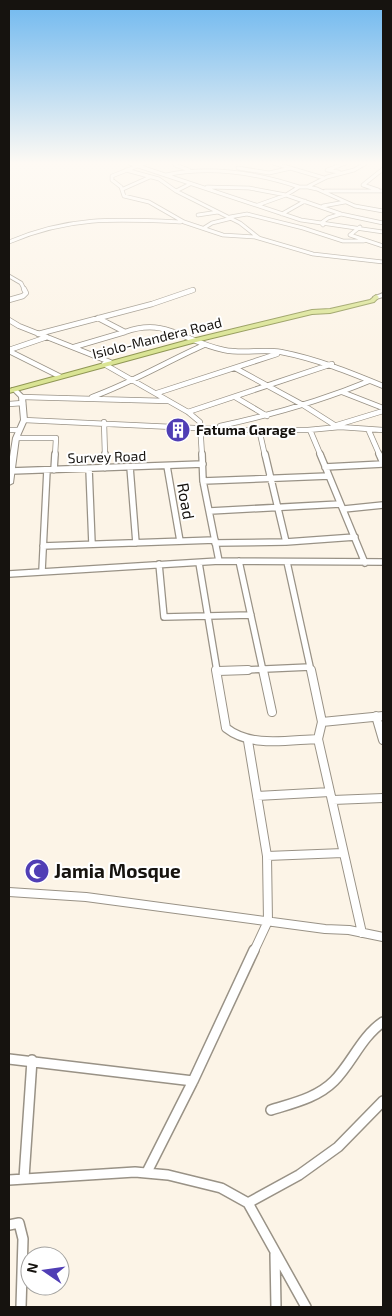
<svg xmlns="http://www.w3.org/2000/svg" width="392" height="1316" viewBox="0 0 392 1316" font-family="'Exo 2',sans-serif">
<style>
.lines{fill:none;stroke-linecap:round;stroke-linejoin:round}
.minor-far4-casing{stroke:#999286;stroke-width:4.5}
.minor-far3-casing{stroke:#999286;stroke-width:6}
.minor-far2-casing{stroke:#999286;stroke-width:8}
.minor-far1-casing{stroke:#999286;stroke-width:10}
.minor-casing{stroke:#999286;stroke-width:12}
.secondary-casing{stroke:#999286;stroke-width:2}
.trunk-casing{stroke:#909755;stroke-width:2}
.minor-far4{stroke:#fff;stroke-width:3}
.minor-far3{stroke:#fff;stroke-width:4.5}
.minor-far2{stroke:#fff;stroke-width:5.5}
.minor-far1{stroke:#fff;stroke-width:8}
.minor{stroke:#fff;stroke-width:9}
.secondary{fill:#fff;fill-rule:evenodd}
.trunk{fill:#dae494;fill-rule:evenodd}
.labels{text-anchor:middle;stroke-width:4;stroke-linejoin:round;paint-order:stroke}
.far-street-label{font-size:14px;fill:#16130f;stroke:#fff}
.far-poi-label{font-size:14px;font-weight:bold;fill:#16130f;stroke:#fff;text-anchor:start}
.street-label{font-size:16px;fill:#16130f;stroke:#fff}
.near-poi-label{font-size:19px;font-weight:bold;fill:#16130f;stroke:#fff;text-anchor:start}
</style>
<rect width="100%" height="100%" fill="#fcf4e7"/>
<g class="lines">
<defs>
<path id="minor-far4" d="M129,163L301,220L383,232
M145,163L112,176V180L121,187L124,196L149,202L184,222L223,235L255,237L313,254L383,262
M177,163L175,165L189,170
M273,163L324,178
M238,168L269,173L291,168
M126,170L159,179L176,191
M339,172L327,170L346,163
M166,175C210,166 257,173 299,187
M190,184L176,191L240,223L259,238
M309,186L327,177L354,170L366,163
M207,187L249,188L286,195L341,214L383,223
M123,189L150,177
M378,190L363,185L383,169
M325,191H383
M258,205L286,195L299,187H308L317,189L355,206L383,211
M323,206L345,202
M282,214L305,201
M198,215L218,212
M230,217L247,214L303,228L343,241H364
M323,225L321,223L328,218L341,214
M360,227L350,235L383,246
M204,228L212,223L232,218
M9,242C70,216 117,219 181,222
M9,276L21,283L25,291"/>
<path id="minor-far3" d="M9,300L23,296L26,293L24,289
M9,320L19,326L110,362
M125,332C166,317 185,342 224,350C243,354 262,349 281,352C317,359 349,372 383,386
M38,334L152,304L193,290
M74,347L125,332L98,318
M9,350L47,337
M9,351L59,376
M104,364L188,412L200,422L202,456
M235,368L303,405L336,426
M342,392L383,408
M157,393L277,354
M22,397L167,401
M92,397C131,383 166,362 204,345
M235,397L267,416
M9,404L23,403
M188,412L332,364
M24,420L237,430H308L340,427L383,430
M104,422L105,456
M337,425L383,411
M220,426C271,415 321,401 369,381
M259,429L265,456
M9,430H19
M310,430L321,456
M369,431L380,456
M16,438H56L55,456"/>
<path id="minor-far2" d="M105,454V468
M202,454L203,481L219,561
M265,454L286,542
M320,454L365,563
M379,454L383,463
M167,466L180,541
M130,467L136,543
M325,467L383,464
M89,469L92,544
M54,470L55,454
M11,471L203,464
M203,481L329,476
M344,509L383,505
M210,511L340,504
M215,543L286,542L355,537
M43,546L215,540
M239,561L263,671
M287,562L311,671
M199,563L217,671
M159,564L164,617L251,615
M42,571L47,470
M9,574L219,561L383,562
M220,671L310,667"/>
<path id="minor-far1" d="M216,670L226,728C251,748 288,740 318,739
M263,670L272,712
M311,670L322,722L318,739L362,933
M218,671L248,670
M376,716L383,740
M322,722L383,716
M248,741L267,856L268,921L254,951
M257,796L330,792
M333,800L383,798
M267,856L343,853
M9,892L86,897L325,929L349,930L383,937"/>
<path id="minor" d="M9,1059L193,1081
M271,1110C293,1103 317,1098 334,1081C352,1063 361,1037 383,1022
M147,1172L193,1081L254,950
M24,1178L32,1060
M9,1180L135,1172L168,1175L221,1188L248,1203L306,1307
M248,1203L299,1175L338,1147L383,1101
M9,1225L19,1223L23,1239L21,1307
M275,1254L276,1307"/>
<path id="secondary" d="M383,293V297L376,299L373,297Z
M12,388H16L25,397L27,420L19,438L13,483L9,485V463L13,438L21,420L19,397L12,390Z"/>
<path id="trunk" d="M376,295L379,297L374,302L330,313L312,314L196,342L9,393V389L192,339L312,310L330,309L370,300Z"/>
</defs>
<use href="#minor-far4" class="minor-far4-casing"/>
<use href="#minor-far3" class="minor-far3-casing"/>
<use href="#minor-far2" class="minor-far2-casing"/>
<use href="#minor-far1" class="minor-far1-casing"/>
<use href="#minor" class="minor-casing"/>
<use href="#secondary" class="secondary-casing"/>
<use href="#trunk" class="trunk-casing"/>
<use href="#minor-far4" class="minor-far4"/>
<use href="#minor-far3" class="minor-far3"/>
<use href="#minor-far2" class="minor-far2"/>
<use href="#minor-far1" class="minor-far1"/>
<use href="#minor" class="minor"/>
<use href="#secondary" class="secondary"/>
<use href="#trunk" class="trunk"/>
</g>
<linearGradient id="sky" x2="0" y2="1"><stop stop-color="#6fb8ef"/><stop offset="0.47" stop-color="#fefaf4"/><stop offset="1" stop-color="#fefaf4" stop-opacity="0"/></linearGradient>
<rect width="392" height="347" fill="url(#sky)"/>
<defs>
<symbol id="building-disc" viewBox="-11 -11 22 22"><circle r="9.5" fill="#503eb5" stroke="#fff"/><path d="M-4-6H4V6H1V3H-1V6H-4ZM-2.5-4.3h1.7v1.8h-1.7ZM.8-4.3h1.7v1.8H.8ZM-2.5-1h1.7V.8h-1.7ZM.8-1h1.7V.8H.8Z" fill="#fff"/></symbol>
<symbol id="mosque-disc" viewBox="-11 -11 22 22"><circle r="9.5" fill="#503eb5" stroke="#fff"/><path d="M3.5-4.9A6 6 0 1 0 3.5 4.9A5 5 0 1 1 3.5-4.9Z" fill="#fff"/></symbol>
</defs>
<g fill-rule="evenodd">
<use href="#building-disc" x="164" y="416" width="28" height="28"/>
<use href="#mosque-disc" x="23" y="857" width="28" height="28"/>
</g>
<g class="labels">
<g class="far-street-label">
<text transform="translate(157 338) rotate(-14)" y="5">Isiolo-Mandera Road</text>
<text transform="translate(107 457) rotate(-2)" y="5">Survey Road</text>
</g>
<g class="far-poi-label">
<text x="196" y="435">Fatuma Garage</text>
</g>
<g class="street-label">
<text transform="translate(186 501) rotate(80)" y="6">Road</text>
</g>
<g class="near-poi-label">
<text x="54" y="878">Jamia Mosque</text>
</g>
</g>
<rect width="392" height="1316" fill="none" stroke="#16130f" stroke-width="20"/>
<g transform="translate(45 1271) rotate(283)"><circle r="24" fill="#ffffff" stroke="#a2a19f"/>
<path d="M0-4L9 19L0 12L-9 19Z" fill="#503eb5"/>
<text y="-8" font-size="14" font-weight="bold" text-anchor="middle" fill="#16130f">N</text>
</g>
</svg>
